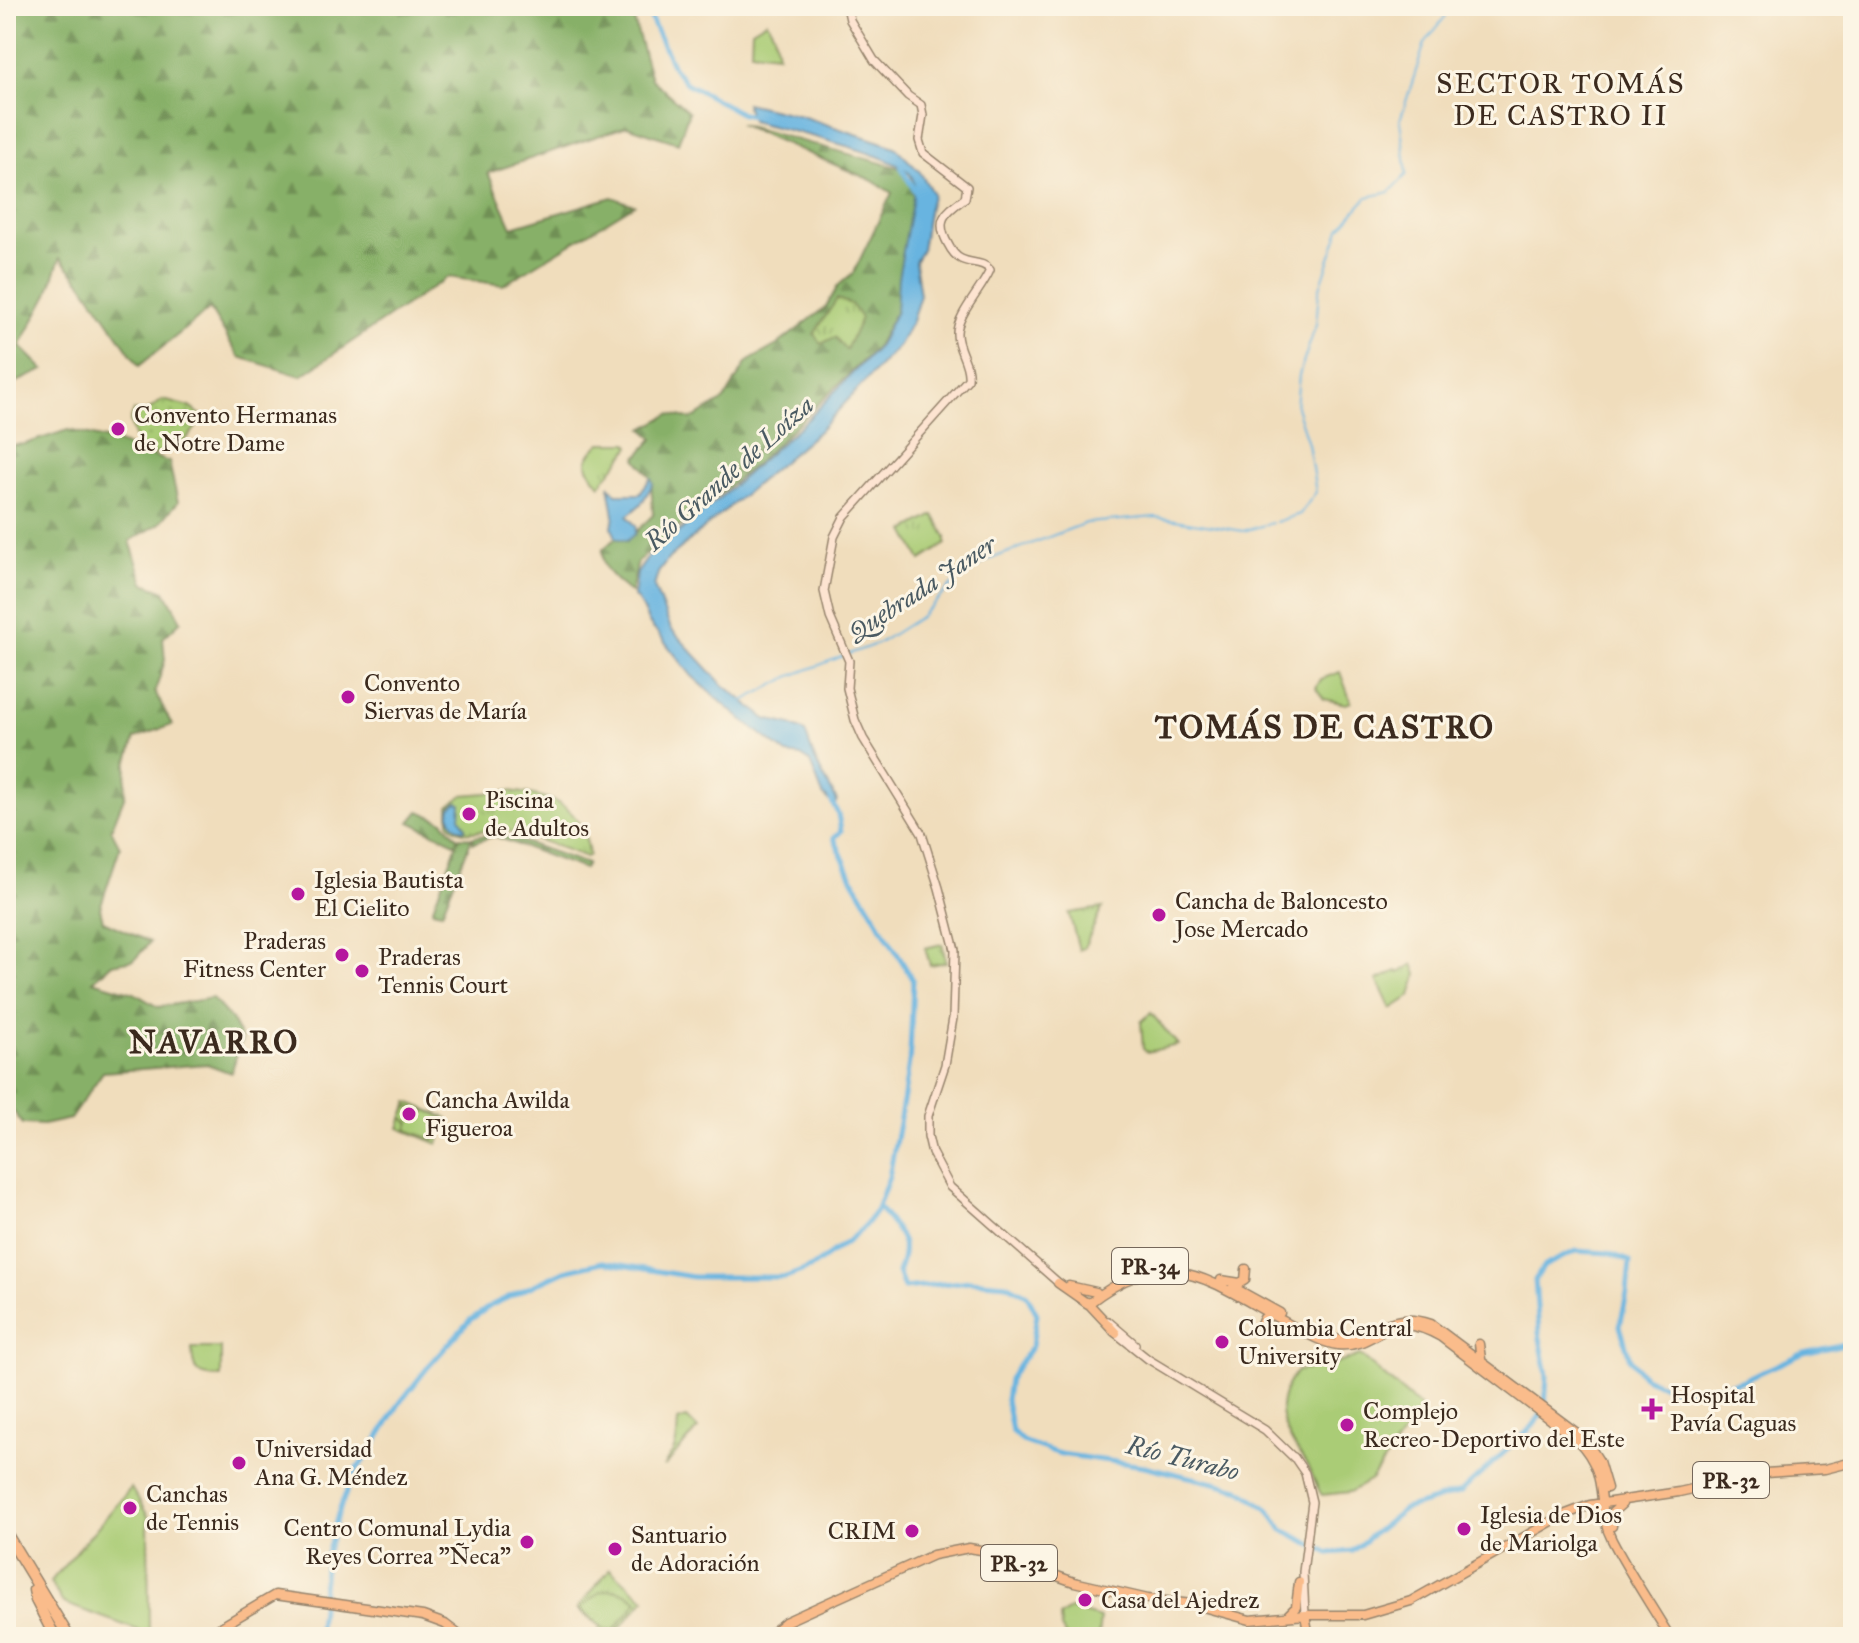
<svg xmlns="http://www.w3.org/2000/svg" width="1859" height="1643" viewBox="0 0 1859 1643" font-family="'IM FELL Great Primer',serif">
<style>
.grass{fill:url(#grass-dots);stroke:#727b4a;stroke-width:2}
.forest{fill:url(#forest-firs);stroke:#616d42;stroke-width:2}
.park{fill:url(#park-tufts);stroke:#727b4a;stroke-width:2}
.pitch{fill:#aacc76;stroke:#727b4a;stroke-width:2}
.water{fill:#67b4e0;stroke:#516f7f;stroke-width:2}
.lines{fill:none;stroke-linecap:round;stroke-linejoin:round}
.stream{stroke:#67b4e0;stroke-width:2}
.river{stroke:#67b4e0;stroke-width:5}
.secondary-casing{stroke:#96846d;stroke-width:10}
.primary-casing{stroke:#96846d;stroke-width:11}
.highway-casing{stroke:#96846d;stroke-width:13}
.secondary{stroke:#fde4d1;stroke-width:7}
.primary{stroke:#fabc8b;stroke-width:8}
.highway{stroke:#fabc8b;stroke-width:10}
.poi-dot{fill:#b5179e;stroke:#fcf5e5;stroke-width:3}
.labels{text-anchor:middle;stroke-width:6;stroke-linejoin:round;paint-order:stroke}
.shield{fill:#fcf5e5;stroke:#75675a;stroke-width:2}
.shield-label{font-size:22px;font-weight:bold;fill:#3b2a1e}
.poi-label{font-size:24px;fill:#3b2a1e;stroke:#fcf5e5;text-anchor:start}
.water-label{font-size:26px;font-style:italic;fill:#4a5a62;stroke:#fcf5e5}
.quarter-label{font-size:28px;letter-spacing:2px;fill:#3b2a1e;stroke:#fcf5e5}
.district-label{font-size:32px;font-weight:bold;letter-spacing:2px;fill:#3b2a1e;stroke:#fcf5e5}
</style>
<defs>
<pattern id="grass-dots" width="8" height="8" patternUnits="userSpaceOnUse" patternTransform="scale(2)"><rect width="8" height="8" fill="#aacc76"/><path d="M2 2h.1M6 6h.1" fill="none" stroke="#93af66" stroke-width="1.8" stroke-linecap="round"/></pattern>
<pattern id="forest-firs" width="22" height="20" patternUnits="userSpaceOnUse" patternTransform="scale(2)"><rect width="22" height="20" fill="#87b067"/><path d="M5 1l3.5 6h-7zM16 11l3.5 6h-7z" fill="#708f54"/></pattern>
<pattern id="park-tufts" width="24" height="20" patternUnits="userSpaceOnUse" patternTransform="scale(2)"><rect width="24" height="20" fill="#aacc76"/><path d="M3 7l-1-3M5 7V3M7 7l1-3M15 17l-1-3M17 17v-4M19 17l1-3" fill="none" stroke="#93af66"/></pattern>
</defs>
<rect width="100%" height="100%" fill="#fcf5e5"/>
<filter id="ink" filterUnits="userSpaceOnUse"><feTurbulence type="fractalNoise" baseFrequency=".0125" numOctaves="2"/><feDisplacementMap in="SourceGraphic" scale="16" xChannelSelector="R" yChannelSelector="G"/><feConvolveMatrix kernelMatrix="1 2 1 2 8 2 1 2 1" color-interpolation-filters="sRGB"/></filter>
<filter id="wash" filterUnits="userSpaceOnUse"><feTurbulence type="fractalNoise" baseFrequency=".006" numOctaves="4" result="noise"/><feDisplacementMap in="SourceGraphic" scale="32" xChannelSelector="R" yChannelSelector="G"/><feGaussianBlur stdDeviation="1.8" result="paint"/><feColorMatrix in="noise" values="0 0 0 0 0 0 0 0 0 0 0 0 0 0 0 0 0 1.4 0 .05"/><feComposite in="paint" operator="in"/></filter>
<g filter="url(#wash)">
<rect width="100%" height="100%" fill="#f0ddbc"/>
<path class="grass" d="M163,400L189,407L204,417C185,442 172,462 138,450L130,421L134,411H147Z"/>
<path class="forest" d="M6,6H509L569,9L574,6H630L651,79L689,112L678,143L627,126L488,173L512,227L612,197L634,205L503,285L448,277L301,376L239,357L210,309L139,366L82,283L60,258L48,294L20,346L44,370L12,384L6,379Z
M739,124L900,168L916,195L896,311L876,348L758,462L638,561L631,593C616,580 600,571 603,549L616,538L627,541L653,515L651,478L636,458L654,438L643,429L670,414L692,419L724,400L747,362L777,345L826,307L838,286L854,272L892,193L871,180Z
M68,430L113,441L169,462L178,502L159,524L130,541L144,583L165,591L181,621L163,638L165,660L155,692L172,725L135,738L127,764L125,795L111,830L120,847L100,908L103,921L150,942L134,960L112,964L93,981L134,993L158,1007L212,998L231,1019L242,1039L231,1073L207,1064L103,1072L70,1119L43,1125L23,1124L14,1112L6,1109V446L25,444Z
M419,811L443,821L458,838L457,842L460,837L472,838L442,912L432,910L457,844L410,822Z
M498,833L587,864L584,869L494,836L473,843L474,837Z"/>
<path class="park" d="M837,299L851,304L861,318L846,350L835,337L821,344L814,334Z
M601,443H628L630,447L600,485C584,466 581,460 601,443Z
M934,515L946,537V544L921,560L905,531Z
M510,791C554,796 583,806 589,855L586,857C560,848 528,834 501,830C482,827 463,841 449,823V806L463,795Z
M1102,908L1084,948L1079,950L1069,913Z
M942,944L946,962L930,965L925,948Z
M1413,964L1417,974L1411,996L1391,1009L1377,980L1397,971L1399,973Z
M408,1102L448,1118L438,1144L399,1128Z
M687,1418L698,1429L664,1467C666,1459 671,1457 674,1449C678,1440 677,1430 678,1421Z
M610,1569L645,1599L612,1637H594L601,1627L577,1609Z"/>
<path class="pitch" d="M767,21L774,34L778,54L751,51L752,30Z
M1340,672L1351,702L1346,704L1324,699L1316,688L1321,679Z
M1151,1013L1178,1045L1147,1052L1143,1049L1141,1022Z
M408,1106L415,1109L412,1118L427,1110L444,1118L435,1140L407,1130L410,1122L402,1118Z
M192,1348H221V1377C197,1377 192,1372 192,1348Z
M1360,1355L1421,1408L1371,1480L1350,1492L1322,1495C1316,1487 1314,1476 1308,1467C1286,1433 1266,1408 1297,1371L1333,1365Z
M131,1488L148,1516L149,1634L63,1603L50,1582Z
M612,1590L626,1593L638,1601L614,1630H606L580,1609L600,1592Z
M1070,1609L1100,1618L1098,1637H1066L1061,1628L1060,1617Z"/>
<path class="water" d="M746,103L801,116L895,147L920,172L933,194L929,206L922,250L915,262L920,295L912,321L899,345L819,431L669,558L658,573L654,587L671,629L721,683L766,719L791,725L805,732L815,760L837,801L834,805L823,795L810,762L801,756L787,754L735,714L692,676L657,632C645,624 645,606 634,597L637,573L648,557L715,502L808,419L879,346L896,311L898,278L913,197C914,189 915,179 909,173C890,153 782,129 751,121Z
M651,478L653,484L641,504L627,516L636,526L635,534L627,541L616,538L612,527L614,515L609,485L616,494H639Z
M458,802L461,804L460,817L466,828L463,830C452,827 448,817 451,807Z"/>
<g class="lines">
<path class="stream" d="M1276,522L1300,514L1316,492L1308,444L1296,407L1299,375L1316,325L1319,291L1340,229L1367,197L1390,192L1407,174L1400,120L1425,43L1445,17L1444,6
M849,654L879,643L920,617L955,582L988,560L1086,523L1156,517L1243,531L1272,523
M743,701L791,676L843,656"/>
<path class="river" d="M645,6L673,67L686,83L742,114L753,116
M901,167L916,193
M878,1206C897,1233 912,1239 898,1272L904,1288L970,1281L1007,1284L1027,1295L1037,1314L1032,1346L1009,1379L1006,1400L1012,1431L1022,1441L1060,1454L1144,1466L1239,1489L1268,1509L1283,1530L1329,1553L1352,1551L1404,1509L1461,1492L1533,1426L1545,1409L1547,1375L1539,1333L1535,1280L1544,1266L1576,1251L1608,1253L1630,1261L1627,1293L1620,1326L1630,1359L1644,1377L1677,1391L1709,1389L1741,1381L1804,1353L1853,1342
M318,1637L326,1558L338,1514L353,1474L369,1454L399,1404L428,1367L470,1320L492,1305L564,1271L603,1262L693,1277H786L812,1267L848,1241L862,1229L876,1211L889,1177L904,1096L910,1055L913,980L852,878L834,838L841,831L838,814L831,800"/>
</g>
</g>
<g filter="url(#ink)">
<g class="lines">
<defs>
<path id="secondary" d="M847,6L850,20L874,60L908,96L921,105L923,115L919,140L923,153L967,187L965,198C946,212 934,219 948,244C951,250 955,256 961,259C971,264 983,261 990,270C983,288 956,316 957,334C957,350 970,363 968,379L844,517L834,537L824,591L830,617L849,661L847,688L855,720L863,738L922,834L939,888L955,950L953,1018L945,1065L928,1116V1136L932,1153L950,1187L1062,1286
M1108,1321L1135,1344
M1113,1331L1148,1359L1265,1430L1294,1458
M1294,1457L1305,1473L1312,1502L1303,1572L1305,1615"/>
<path id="primary" d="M1221,1280L1240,1283L1245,1280L1246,1269
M1058,1283L1088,1304C1169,1240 1211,1283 1287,1323C1302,1331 1321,1343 1338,1345C1381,1349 1384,1305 1441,1337L1578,1441C1612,1476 1594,1506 1612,1540C1629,1573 1651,1605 1670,1637
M1069,1286L1096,1292
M1233,1287L1280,1313
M1087,1302L1116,1333
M1261,1324L1264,1318L1272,1315
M1339,1339C1376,1338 1387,1309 1431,1324L1585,1439L1599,1461L1607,1488
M1479,1344L1481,1359
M1612,1526L1613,1512L1622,1504
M1305,1615L1309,1637
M1287,1616L1296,1607L1299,1582
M204,1637L275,1595L423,1616L445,1624L462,1637
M767,1637L785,1622L933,1555L969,1548L987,1551L1074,1582L1148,1599L1192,1604L1250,1620L1305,1615H1363L1411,1601L1561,1516L1590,1505L1679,1492L1765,1473L1825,1469L1853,1462"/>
<path id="highway" d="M6,1533L69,1637
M34,1590L36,1600L55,1637"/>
</defs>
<use href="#secondary" class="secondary-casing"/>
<use href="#primary" class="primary-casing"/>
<use href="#highway" class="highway-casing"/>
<use href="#secondary" class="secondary"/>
<use href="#primary" class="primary"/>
<use href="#highway" class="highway"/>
</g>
</g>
<g class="poi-dot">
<circle cx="118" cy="429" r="8"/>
<circle cx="348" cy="697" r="8"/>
<circle cx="469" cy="814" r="8"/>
<circle cx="298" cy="894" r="8"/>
<circle cx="1159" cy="915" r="8"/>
<circle cx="342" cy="955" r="8"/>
<circle cx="362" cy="971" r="8"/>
<circle cx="409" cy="1114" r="8"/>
<circle cx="1222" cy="1342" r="8"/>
<path d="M1648 1397h8v8h8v8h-8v8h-8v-8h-8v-8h8z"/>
<circle cx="1347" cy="1425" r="8"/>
<circle cx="239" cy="1463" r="8"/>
<circle cx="130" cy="1508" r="8"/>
<circle cx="1464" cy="1529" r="8"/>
<circle cx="912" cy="1531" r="8"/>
<circle cx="527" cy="1542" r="8"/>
<circle cx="615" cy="1549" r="8"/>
<circle cx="1085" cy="1600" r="8"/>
</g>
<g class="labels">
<g class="shield">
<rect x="1112" y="1248" width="76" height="36" rx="6"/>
<rect x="1693" y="1462" width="76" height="36" rx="6"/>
<rect x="981" y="1545" width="76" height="36" rx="6"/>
</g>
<g class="shield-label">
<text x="1150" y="1274">PR-34</text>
<text x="1731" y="1488">PR-32</text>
<text x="1019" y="1571">PR-32</text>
</g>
<g class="poi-label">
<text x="134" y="423">Convento Hermanas<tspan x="134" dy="28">de Notre Dame</tspan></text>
<text x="364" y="691">Convento<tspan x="364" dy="28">Siervas de María</tspan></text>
<text x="485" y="808">Piscina<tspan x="485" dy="28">de Adultos</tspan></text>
<text x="314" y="888">Iglesia Bautista<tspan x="314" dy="28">El Cielito</tspan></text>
<text x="1175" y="909">Cancha de Baloncesto<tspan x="1175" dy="28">Jose Mercado</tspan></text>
<text x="326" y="949" text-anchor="end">Praderas<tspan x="326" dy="28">Fitness Center</tspan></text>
<text x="378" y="965">Praderas<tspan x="378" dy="28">Tennis Court</tspan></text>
<text x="425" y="1108">Cancha Awilda<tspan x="425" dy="28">Figueroa</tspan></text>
<text x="1238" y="1336">Columbia Central<tspan x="1238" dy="28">University</tspan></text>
<text x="1670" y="1403">Hospital<tspan x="1670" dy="28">Pavía Caguas</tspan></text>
<text x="1363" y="1419">Complejo<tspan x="1363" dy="28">Recreo-Deportivo del Este</tspan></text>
<text x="255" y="1457">Universidad<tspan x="255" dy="28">Ana G. Méndez</tspan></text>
<text x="146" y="1502">Canchas<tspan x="146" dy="28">de Tennis</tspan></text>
<text x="1480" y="1523">Iglesia de Dios<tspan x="1480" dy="28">de Mariolga</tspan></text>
<text x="511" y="1536" text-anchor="end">Centro Comunal Lydia<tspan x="511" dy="28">Reyes Correa "Ñeca"</tspan></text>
<text x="896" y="1539" text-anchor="end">CRIM</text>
<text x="631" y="1543">Santuario<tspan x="631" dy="28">de Adoración</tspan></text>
<text x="1101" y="1608">Casa del Ajedrez</text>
</g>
<g class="water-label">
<text transform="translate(729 473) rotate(-42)" y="9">Río Grande de Loíza</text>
<text transform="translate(922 588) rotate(-33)" y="9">Quebrada Janer</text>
<text transform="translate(1183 1458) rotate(14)" y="9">Río Turabo</text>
</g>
<g class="quarter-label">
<text x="1561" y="93">SECTOR TOMÁS<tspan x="1561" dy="32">DE CASTRO II</tspan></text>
</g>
<g class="district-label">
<text x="1325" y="738">TOMÁS DE CASTRO</text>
<text x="214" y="1053">NAVARRO</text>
</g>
</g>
<rect width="1859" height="1643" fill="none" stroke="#fcf5e5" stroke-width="32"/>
</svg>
